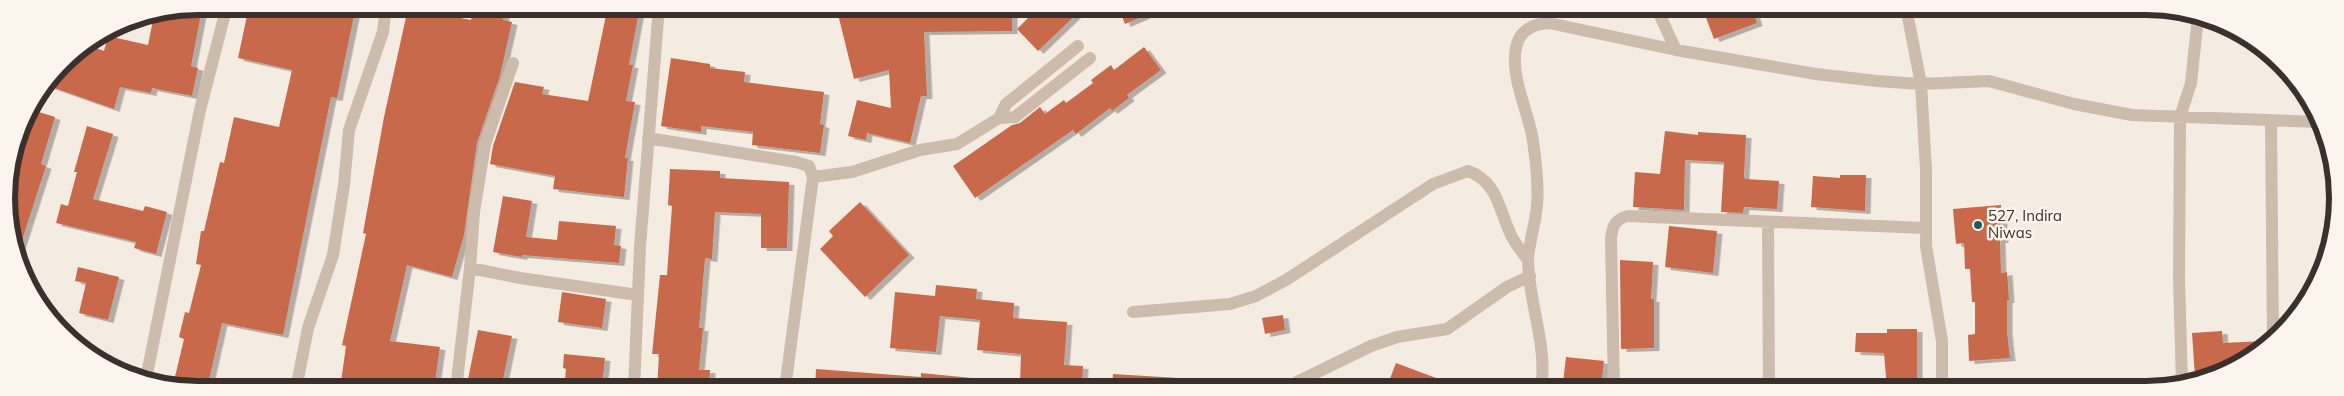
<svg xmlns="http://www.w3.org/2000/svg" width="2344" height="396" viewBox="0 0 2344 396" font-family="Mulish,sans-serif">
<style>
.building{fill:#c8694b;filter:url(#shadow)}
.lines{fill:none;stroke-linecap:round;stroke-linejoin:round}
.street{stroke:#cdbbac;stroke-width:12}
.poi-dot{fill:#1f5a5e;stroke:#fbf5ee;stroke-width:2}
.labels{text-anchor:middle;stroke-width:5;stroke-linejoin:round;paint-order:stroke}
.poi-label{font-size:15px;fill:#3b302b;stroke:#fbf5ee;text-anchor:start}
.rim{fill:none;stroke:#3b302b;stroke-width:6}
</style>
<defs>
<filter id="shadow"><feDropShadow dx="5.5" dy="3" stdDeviation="0" flood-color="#0004"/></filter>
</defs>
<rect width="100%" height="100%" fill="#f4ebe1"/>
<path class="building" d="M249,6H356L337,98L331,97L283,335L222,323L207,389L174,381L184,339L179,337L185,312L189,313L201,265L196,264L201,231H204L220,162L224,163L234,117L279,127L292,70L238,58Z
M474,6H506L503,20L512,22L500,76L477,143L464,235L452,277L407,265L390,341L440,347L434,389H340L346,346L342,345L366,234L363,233L384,117L408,8L471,20Z
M608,6H640L629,65H633L626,101L635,102L625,158H628L624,197L553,189L555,176L490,164L493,146L515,82L544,87L542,94L588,101Z
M836,6H866L867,10L894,9L893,6H1012V31L924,32L927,96H921L910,143L867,133L866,140L848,136L857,100L891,108L889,70L854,79Z
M1040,6H1085L1038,51L1017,29Z
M1118,6H1167L1125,24Z
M194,7L202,9L191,66L198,68L192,96L152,88L151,93L120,87L114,109L46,85L63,62L88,45L104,51L108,36L148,45L154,15Z
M1702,7H1752L1757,23L1714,39Z
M1144,47L1161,70L1127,95L1129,98L1112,111L1110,108L1076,134L1073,130L975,198L953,166L1012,125L1020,123L1040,107L1045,114L1064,100L1066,103L1093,83L1091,80L1111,65L1114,70Z
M671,58L710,64V68L745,72L744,82L824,92L820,124L824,125L820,153L752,145L753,132L701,126V132L661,126Z
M29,109L55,117L41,164L46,166L16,259L7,186L26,113Z
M87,126L113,134L93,199L143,211L145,206L167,212L156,254L134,248L136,242L56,223L61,204L68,206L77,172H74Z
M1665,131L1698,135V132L1746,135L1744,176L1745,179L1779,181L1777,209L1744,207L1743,213L1721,212L1724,162L1685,160L1684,210L1633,207L1635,172L1660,174Z
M670,169L720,171V178L789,182L787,248H761V214L715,212L712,259L705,258L699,328H703L699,370H710L709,389H657L659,354H652L660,275H667L672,206L668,205Z
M1840,175H1866L1865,211L1811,207L1813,176L1840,178Z
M503,196L532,201L526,237L557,240L559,221L616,226L614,245L621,246L619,263L522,255V257L493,252Z
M860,202L909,255L865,297L820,249L833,236L829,231Z
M2001,205L2003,240H2000L2001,273L2007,272L2009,300H2007V332L2010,358L1969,361L1968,335L1975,334V302H1972L1970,269H1965L1964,243L1956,244L1953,209Z
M1669,226L1717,231L1713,273L1665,267Z
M1620,260L1653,262L1651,299H1654V348L1621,349Z
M78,267L119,277L108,320L79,313L86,283L75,281Z
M936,285L977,289L976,299L1014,303L1013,318L1067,322L1064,365L1083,366L1082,385L1020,382L1021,354L977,350L980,320L940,316L936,352L890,348L895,292L935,296Z
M562,292L606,299L602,328L558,322Z
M1283,315L1285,330L1265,334L1262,318Z
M1887,329H1917V389H1887L1884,353L1855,352L1856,333H1887Z
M478,330L512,336L501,389H466Z
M2222,331L2223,343L2265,341L2266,344L2231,370L2195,377L2192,333Z
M564,354L605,358L602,387L581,385L580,389H564L566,369L563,368Z
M1566,357L1604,361L1601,387L1563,383Z
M1396,363L1463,388V389H1386Z
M816,369L921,377V373L982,379L981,389H815Z
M1113,374L1178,378L1177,389H1112Z"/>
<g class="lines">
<path class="street" d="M1656,7L1676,50L1816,74L1877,81L1921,84L1989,81L2074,104L2132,115L2319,122
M1906,7L1921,84L1926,170V246L1942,341V389
M1078,46L1006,104L999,118L1015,117L1090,58
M2271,121L2273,340
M648,138L796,162L809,166L813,177L785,389
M813,177L852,172L920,150L957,144L999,118
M1768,222L1769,389
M470,268L520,278L638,295
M1133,312L1230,304L1256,296L1286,280L1433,184L1468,171C1499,182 1499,212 1512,237C1516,245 1523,253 1528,260
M146,379L200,110L227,6
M1297,382L1371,346L1397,337L1447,329L1507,287L1530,276
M2182,383L2179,279L2180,117L2191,83L2198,17
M1614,384L1769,386
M296,389L308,328L333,255L344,185L349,130L383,32L386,6
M456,389L470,268L474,212L485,144L513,63
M634,389L640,247L659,6
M1541,389C1548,346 1529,305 1528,261C1528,246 1536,222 1537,205C1539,185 1536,162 1533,141C1529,112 1510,78 1516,48C1519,31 1532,24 1549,23L1676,50
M1614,389L1611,240C1612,228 1614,219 1628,216L1926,228"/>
</g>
<circle class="poi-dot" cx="1978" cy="225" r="5"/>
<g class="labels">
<g class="poi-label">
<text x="1988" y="221">527, Indira<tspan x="1988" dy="17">Niwas</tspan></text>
</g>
</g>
<path d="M0 0H2344V396H0ZM198 15H2146A183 183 0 0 1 2329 198V198A183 183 0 0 1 2146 381H198A183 183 0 0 1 15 198V198A183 183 0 0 1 198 15Z" fill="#fbf5ee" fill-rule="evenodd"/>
<path class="rim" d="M198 15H2146A183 183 0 0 1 2329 198V198A183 183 0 0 1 2146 381H198A183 183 0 0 1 15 198V198A183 183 0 0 1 198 15Z"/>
</svg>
